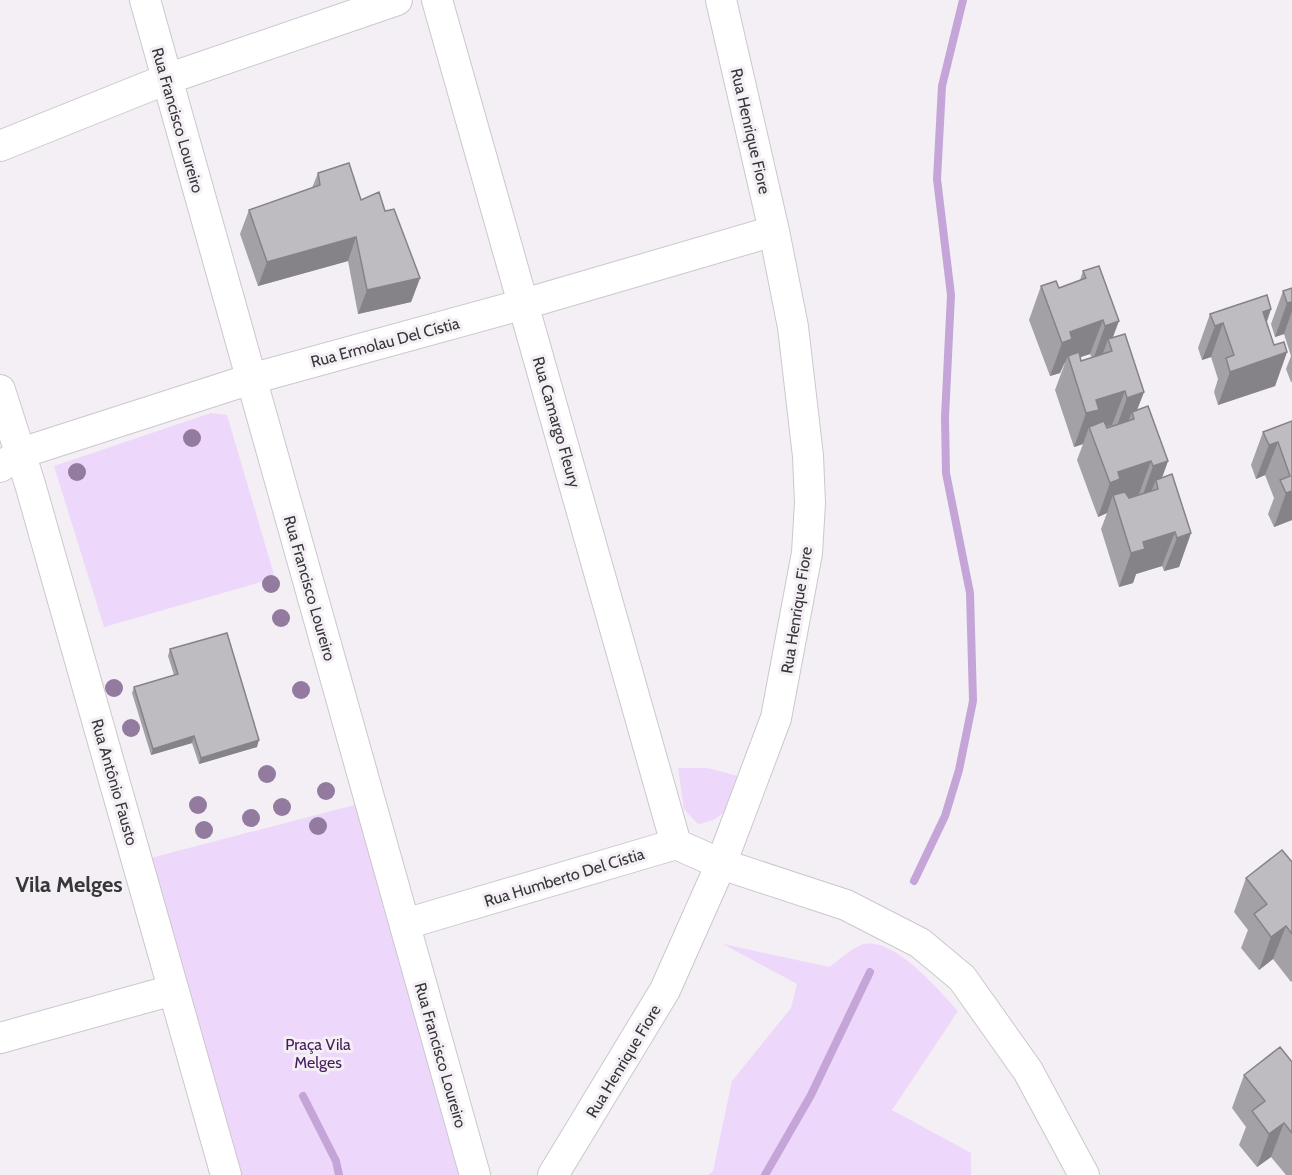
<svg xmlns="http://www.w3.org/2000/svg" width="1292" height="1175" viewBox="0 0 1292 1175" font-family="Cabin,sans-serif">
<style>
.green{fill:#edd7fa}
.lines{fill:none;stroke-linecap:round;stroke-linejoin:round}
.stream{stroke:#c5a4d8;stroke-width:8}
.street-casing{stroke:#cbc8cd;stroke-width:32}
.street{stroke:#fff;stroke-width:30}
.tree{fill:#937a9f}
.wall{fill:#a3a1a6;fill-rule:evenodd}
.shaded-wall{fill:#858387}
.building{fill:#bebbc1;stroke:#858387;stroke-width:1.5}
.labels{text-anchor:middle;stroke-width:6;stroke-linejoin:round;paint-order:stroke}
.street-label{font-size:16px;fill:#373638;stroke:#f3eff5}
.park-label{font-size:16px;fill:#441a58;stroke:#f3eff5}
.district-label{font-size:22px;font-weight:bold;fill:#373638;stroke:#f3eff5}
</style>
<rect width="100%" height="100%" fill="#f3eff5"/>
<path class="green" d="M211,413L227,415L275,578L104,627L54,466Z
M678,768H707L738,776C730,803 729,819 698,824L684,809Z
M366,802L474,1175H231L143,860Z
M723,944L829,967C838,961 848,951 859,946C890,931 939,991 958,1011L892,1110L971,1153V1175H708L713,1171L732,1081L791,1008L797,984Z"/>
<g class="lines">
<path class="stream" d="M914,881L945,816L959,770L973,701L970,593L946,473L945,417L951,295L937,179L942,86L963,0
M303,1096L336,1161L339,1175
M765,1175L811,1095L870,972"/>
<defs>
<path id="street" d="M145,0L475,1175
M437,0L676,844
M0,146L167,79L397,0
M0,390L30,484L226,1175
M0,467L21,453L251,379L524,304L774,231
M405,924L676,844L721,864L846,905L920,943L962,978L1028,1071L1084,1175
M0,1038L173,990
M553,1175L665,990L721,864L776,718L807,553L810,503L808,456L793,327L774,231L721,0"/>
</defs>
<use href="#street" class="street-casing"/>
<use href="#street" class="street"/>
</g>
<g class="tree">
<circle cx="192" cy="438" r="9"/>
<circle cx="77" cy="472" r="9"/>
<circle cx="271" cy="584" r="9"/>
<circle cx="281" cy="618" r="9"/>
<circle cx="114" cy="688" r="9"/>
<circle cx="301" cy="690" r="9"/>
<circle cx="131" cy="728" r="9"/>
<circle cx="267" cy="774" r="9"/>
<circle cx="326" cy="791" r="9"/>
<circle cx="198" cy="805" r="9"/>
<circle cx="282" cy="807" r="9"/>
<circle cx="251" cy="818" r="9"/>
<circle cx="318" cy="826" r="9"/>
<circle cx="204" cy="830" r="9"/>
</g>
<path class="wall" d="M318,173L361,200L385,211L420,278L411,302L358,314L348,261L258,286L240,234L249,210L312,188Z
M1083,271L1113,338L1144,392L1137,409L1168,461L1162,478L1191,533L1179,567L1164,571L1162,566L1136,574L1133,583L1119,587L1101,529L1107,513L1098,517L1077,460L1083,444L1074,447L1055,390L1065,363L1063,364L1060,373L1050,376L1029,320L1041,286L1059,288L1080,280ZM1090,354L1092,358L1081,361L1080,357Z
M1292,288V382H1291L1286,369L1291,356L1284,334L1275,337L1271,324L1283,291Z
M1271,309L1267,322L1274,345L1287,352L1275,386L1218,405L1214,392L1218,379L1211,357L1202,360L1198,348L1210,314Z
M1292,421V520L1274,527L1268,514L1274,498L1265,475L1256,479L1251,465L1263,432Z
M170,649L257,747L199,764L192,743L151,755L132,693L134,687L174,675L168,656Z
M1292,862V981L1291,982L1273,959L1259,970L1241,948L1248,930L1234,912L1246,878Z
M1292,1062V1175H1286L1271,1157L1257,1167L1239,1145L1246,1127L1232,1108L1244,1075Z"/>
<path class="shaded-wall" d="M356,237L348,261L258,286L267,262Z
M420,278L411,302L358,314L367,290Z
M1292,302V311L1284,334L1275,337L1287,303Z
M1271,309L1259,342L1263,312Z
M1103,320L1090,354L1069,361L1068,356L1060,373L1050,376L1062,343L1070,332Z
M1119,321L1110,345L1108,339L1102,356L1093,360L1105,326Z
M1223,323L1211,357L1202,360L1215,326Z
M1287,352L1275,386L1218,405L1230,372Z
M1125,391L1112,425L1091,431L1089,427L1083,444L1074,447L1086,413L1096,400Z
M1144,392L1134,418L1132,412L1126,428L1115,431L1127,398Z
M1278,442L1265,475L1256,479L1269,445Z
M1151,461L1139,494L1116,502L1113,495L1107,513L1098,517L1110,483L1118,472Z
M1168,461L1158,488L1156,480L1149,497L1141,500L1153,466Z
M1292,491V520L1274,527L1286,493Z
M1175,532L1162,566L1136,574L1133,583L1119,587L1131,553L1143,542Z
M1191,533L1179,567L1164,571L1177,538Z
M194,736L192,743L151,755L153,749Z
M259,740L257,747L199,764L201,758Z
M1286,926L1273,959L1259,970L1271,937Z
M1284,1123L1271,1157L1257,1167L1269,1134Z"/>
<path class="building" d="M349,163L361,200L379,192L385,211L394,209L420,278L367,290L356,237L267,262L249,210L320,185L318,173Z
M1099,266L1119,321L1105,326L1103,320L1070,332L1072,339L1062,343L1041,286L1056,281L1059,288L1086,278L1083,271Z
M1292,288V302L1287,303L1283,291Z
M1267,295L1271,309L1263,312L1274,345L1284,342L1287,352L1230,372L1226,358L1234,355L1223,323L1215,326L1210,314Z
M1125,334L1144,392L1127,398L1125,391L1096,400L1099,410L1086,413L1068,356L1079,352L1081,361L1112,351L1108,339Z
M1148,406L1168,461L1153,466L1151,461L1118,472L1120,479L1110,483L1089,427L1104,421L1107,428L1134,419L1132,412Z
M1292,421V491L1286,493L1280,480L1290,476L1278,442L1269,445L1263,432Z
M1172,474L1191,533L1177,538L1175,532L1143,542L1145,549L1131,553L1113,495L1125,492L1129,498L1158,489L1156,480Z
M227,633L259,740L201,758L194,736L153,749L134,687L178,674L170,649Z
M1282,850L1292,862V934L1286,926L1271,937L1254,914L1267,904L1246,878Z
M1280,1047L1292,1062V1133L1284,1123L1269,1134L1252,1111L1265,1101L1244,1075Z"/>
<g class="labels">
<g class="street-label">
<text transform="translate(178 120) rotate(74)" y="6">Rua Francisco Loureiro</text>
<text transform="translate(751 131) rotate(77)" y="6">Rua Henrique Fiore</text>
<text transform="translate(385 342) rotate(-15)" y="6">Rua Ermolau Del Cístia</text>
<text transform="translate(557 422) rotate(74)" y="6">Rua Camargo Fleury</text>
<text transform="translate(310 588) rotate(74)" y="6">Rua Francisco Loureiro</text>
<text transform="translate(796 610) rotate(-81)" y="6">Rua Henrique Fiore</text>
<text transform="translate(115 782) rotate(74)" y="6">Rua Antônio Fausto</text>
<text transform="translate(564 877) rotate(-17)" y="6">Rua Humberto Del Cístia</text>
<text transform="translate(441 1055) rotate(74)" y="6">Rua Francisco Loureiro</text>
<text transform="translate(623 1061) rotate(-59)" y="6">Rua Henrique Fiore</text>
</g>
<g class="park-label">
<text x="318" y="1050">Praça Vila<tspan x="318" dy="18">Melges</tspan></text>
</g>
<g class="district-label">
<text x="69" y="892">Vila Melges</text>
</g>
</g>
</svg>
